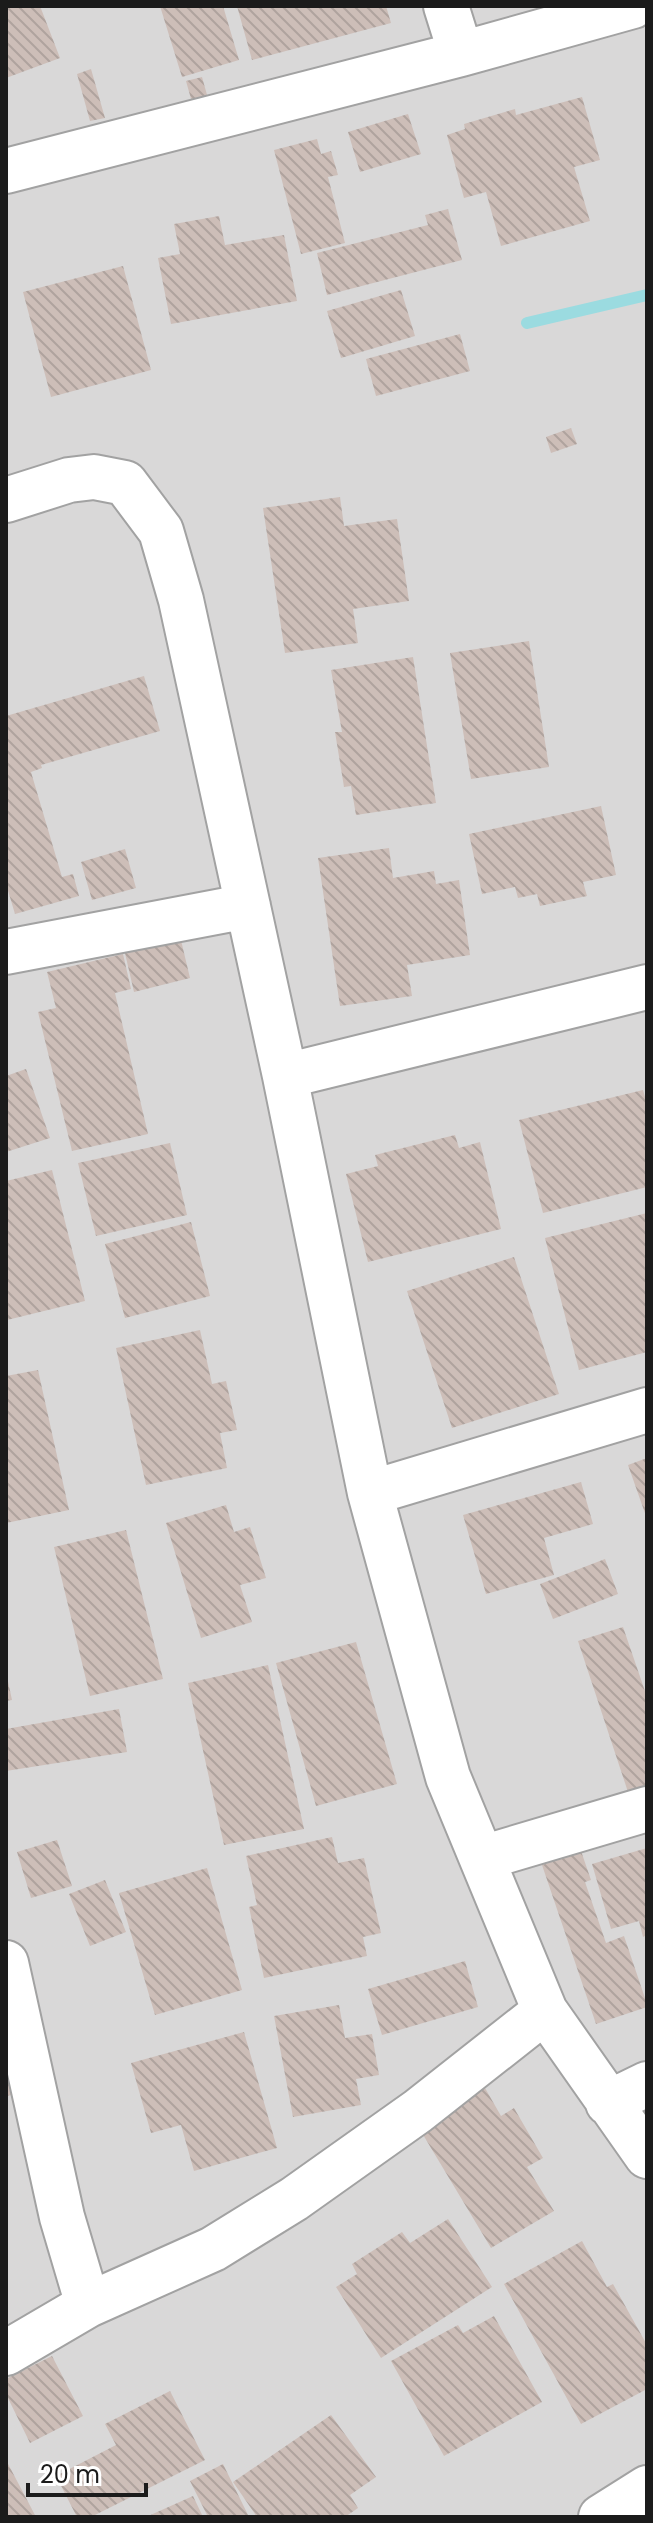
<svg xmlns="http://www.w3.org/2000/svg" width="653" height="2523" viewBox="0 0 653 2523" font-family="Poppins,sans-serif">
<style>
.residential{fill:#d9d8d8}
.lines{fill:none;stroke-linecap:round;stroke-linejoin:round}
.stream{stroke:#9bdbe0;stroke-width:12}
.building{fill:url(#building-back-hatch)}
.minor-casing{stroke:#a2a2a2;stroke-width:48}
.minor{stroke:#fff;stroke-width:44}
</style>
<defs>
<pattern id="building-back-hatch" width="6" height="6" patternUnits="userSpaceOnUse" patternTransform="scale(2)"><rect width="6" height="6" fill="#cdbeb8"/><path d="M-1 5l2 2M0 0l6 6M5-1l2 2" fill="none" stroke="#afa39e"/></pattern>
</defs>
<rect width="100%" height="100%" fill="#eee6df"/>
<path class="residential" d="M6,6H647V2517H6Z"/>
<g class="lines">
<path class="stream" d="M527,323L647,295"/>
</g>
<path class="building" d="M6,6H40L60,58L6,78Z
M160,6H223L239,60L182,77Z
M237,6H386L391,23L252,60Z
M91,69L105,118L90,121L77,74Z
M202,77L209,102L193,106L186,81Z
M582,97L600,160L574,167L590,221L501,246L486,192L464,198L447,135L465,129L464,124L515,109L516,115Z
M408,114L421,154L360,172L348,132Z
M317,139L321,154L331,151L338,175L328,177L345,243L301,254L274,150Z
M448,209L462,260L327,295L317,253L428,225L425,215Z
M219,216L225,245L284,235L297,301L171,324L158,258L180,254L174,224Z
M123,266L151,370L51,397L23,292Z
M401,290L415,336L341,358L327,311Z
M460,334L470,371L376,396L366,359Z
M571,428L577,444L551,453L546,437Z
M340,497L344,526L397,519L409,601L353,609L358,643L285,653L263,508Z
M529,641L549,767L471,779L450,653Z
M413,657L436,803L356,815L351,786L344,787L335,732H342L331,670Z
M144,676L160,731L41,765L42,768L31,772L62,877L73,874L79,896L15,914L6,884V716Z
M601,806L616,875L583,882L587,896L540,906L537,894L518,898L515,887L482,894L469,834Z
M389,848L393,878L434,871L436,884L459,880L470,955L407,965L412,996L340,1006L318,858Z
M125,849L136,888L92,900L81,862Z
M180,936L190,978L134,992L124,949Z
M123,954L131,989L115,993L148,1134L72,1151L38,1012L56,1008L47,972Z
M26,1069L50,1138L6,1152V1076Z
M643,1090L647,1104V1187L543,1213L519,1120Z
M455,1135L459,1148L480,1142L501,1229L368,1262L346,1174L378,1166L375,1155Z
M170,1143L187,1215L96,1236L78,1163Z
M52,1170L85,1301L7,1320L6,1181Z
M647,1213V1352L579,1370L545,1238Z
M191,1222L210,1296L125,1318L105,1244Z
M514,1257L559,1394L452,1428L407,1291Z
M200,1330L212,1384L226,1381L237,1430L220,1433L227,1468L146,1485L116,1348Z
M38,1370L69,1510L6,1523V1376Z
M647,1458V1519L628,1465Z
M581,1482L593,1524L544,1538L554,1575L486,1594L463,1515Z
M226,1505L234,1532L250,1527L266,1578L240,1585L252,1622L201,1638L166,1523Z
M126,1530L163,1679L90,1696L54,1547Z
M605,1559L618,1594L553,1619L540,1584Z
M623,1627L647,1697V1786L628,1792L578,1641Z
M356,1642L397,1784L316,1806L276,1663Z
M268,1665L304,1829L224,1845L188,1683Z
M6,1672L12,1700L6,1701Z
M119,1709L127,1752L6,1771V1729Z
M332,1837L338,1863L364,1858L381,1933L363,1937L367,1956L264,1978L249,1907L257,1905L246,1856Z
M57,1840L72,1886L31,1898L17,1852Z
M647,1848V1935L643,1937L639,1921L611,1929L592,1864Z
M581,1851L591,1880L585,1882L606,1943L624,1936L647,2004V2007L596,2024L542,1865Z
M207,1868L242,1990L155,2015L119,1893Z
M105,1880L126,1932L90,1946L69,1894Z
M465,1961L478,2007L382,2035L368,1989Z
M339,2005L345,2038L372,2034L379,2075L356,2079L361,2105L293,2117L274,2016Z
M244,2032L277,2148L194,2171L181,2125L151,2133L131,2063Z
M6,2074L12,2095L6,2096Z
M485,2088L501,2116L514,2108L543,2158L527,2167L554,2211L491,2248L419,2128Z
M448,2219L492,2287L381,2358L336,2287L357,2274L352,2264L402,2232L410,2243Z
M582,2241L607,2287L613,2284L647,2345V2389L581,2424L504,2284Z
M494,2316L542,2402L444,2456L391,2361L458,2325L463,2333Z
M52,2356L83,2416L30,2443L6,2394V2379Z
M170,2391L205,2460L91,2517H77L56,2476L116,2445L105,2424Z
M331,2415L376,2477L350,2495L358,2508L345,2517H257L233,2482Z
M6,2460L36,2517H6Z
M223,2464L249,2517H208L190,2481Z
M193,2496L203,2517H146Z"/>
<g class="lines">
<defs>
<path id="minor" d="M446,6L461,54
M6,171L461,54L633,6
M6,500L69,480L94,477L125,483L161,531L181,600L285,1076L370,1493L448,1777L545,2011L647,2156
M6,952L248,906
M285,1076L647,987
M370,1493L647,1410
M482,1858L647,1809
M6,1963L62,2217L88,2305
M608,2103L647,2084
M6,2353L88,2305L213,2249L294,2199L418,2111L545,2011
M601,2517L647,2488"/>
</defs>
<use href="#minor" class="minor-casing"/>
<use href="#minor" class="minor"/>
</g>
<rect width="653" height="2523" fill="none" stroke="#1b1b1b" stroke-width="16"/>
<path d="M28 2483v12h118v-12" fill="none" stroke="#1b1b1b" stroke-width="4"/>
<text x="40" y="2483" font-size="24" fill="#1b1b1b" stroke="#ffffff" stroke-width="6" paint-order="stroke">20 m</text>
</svg>
